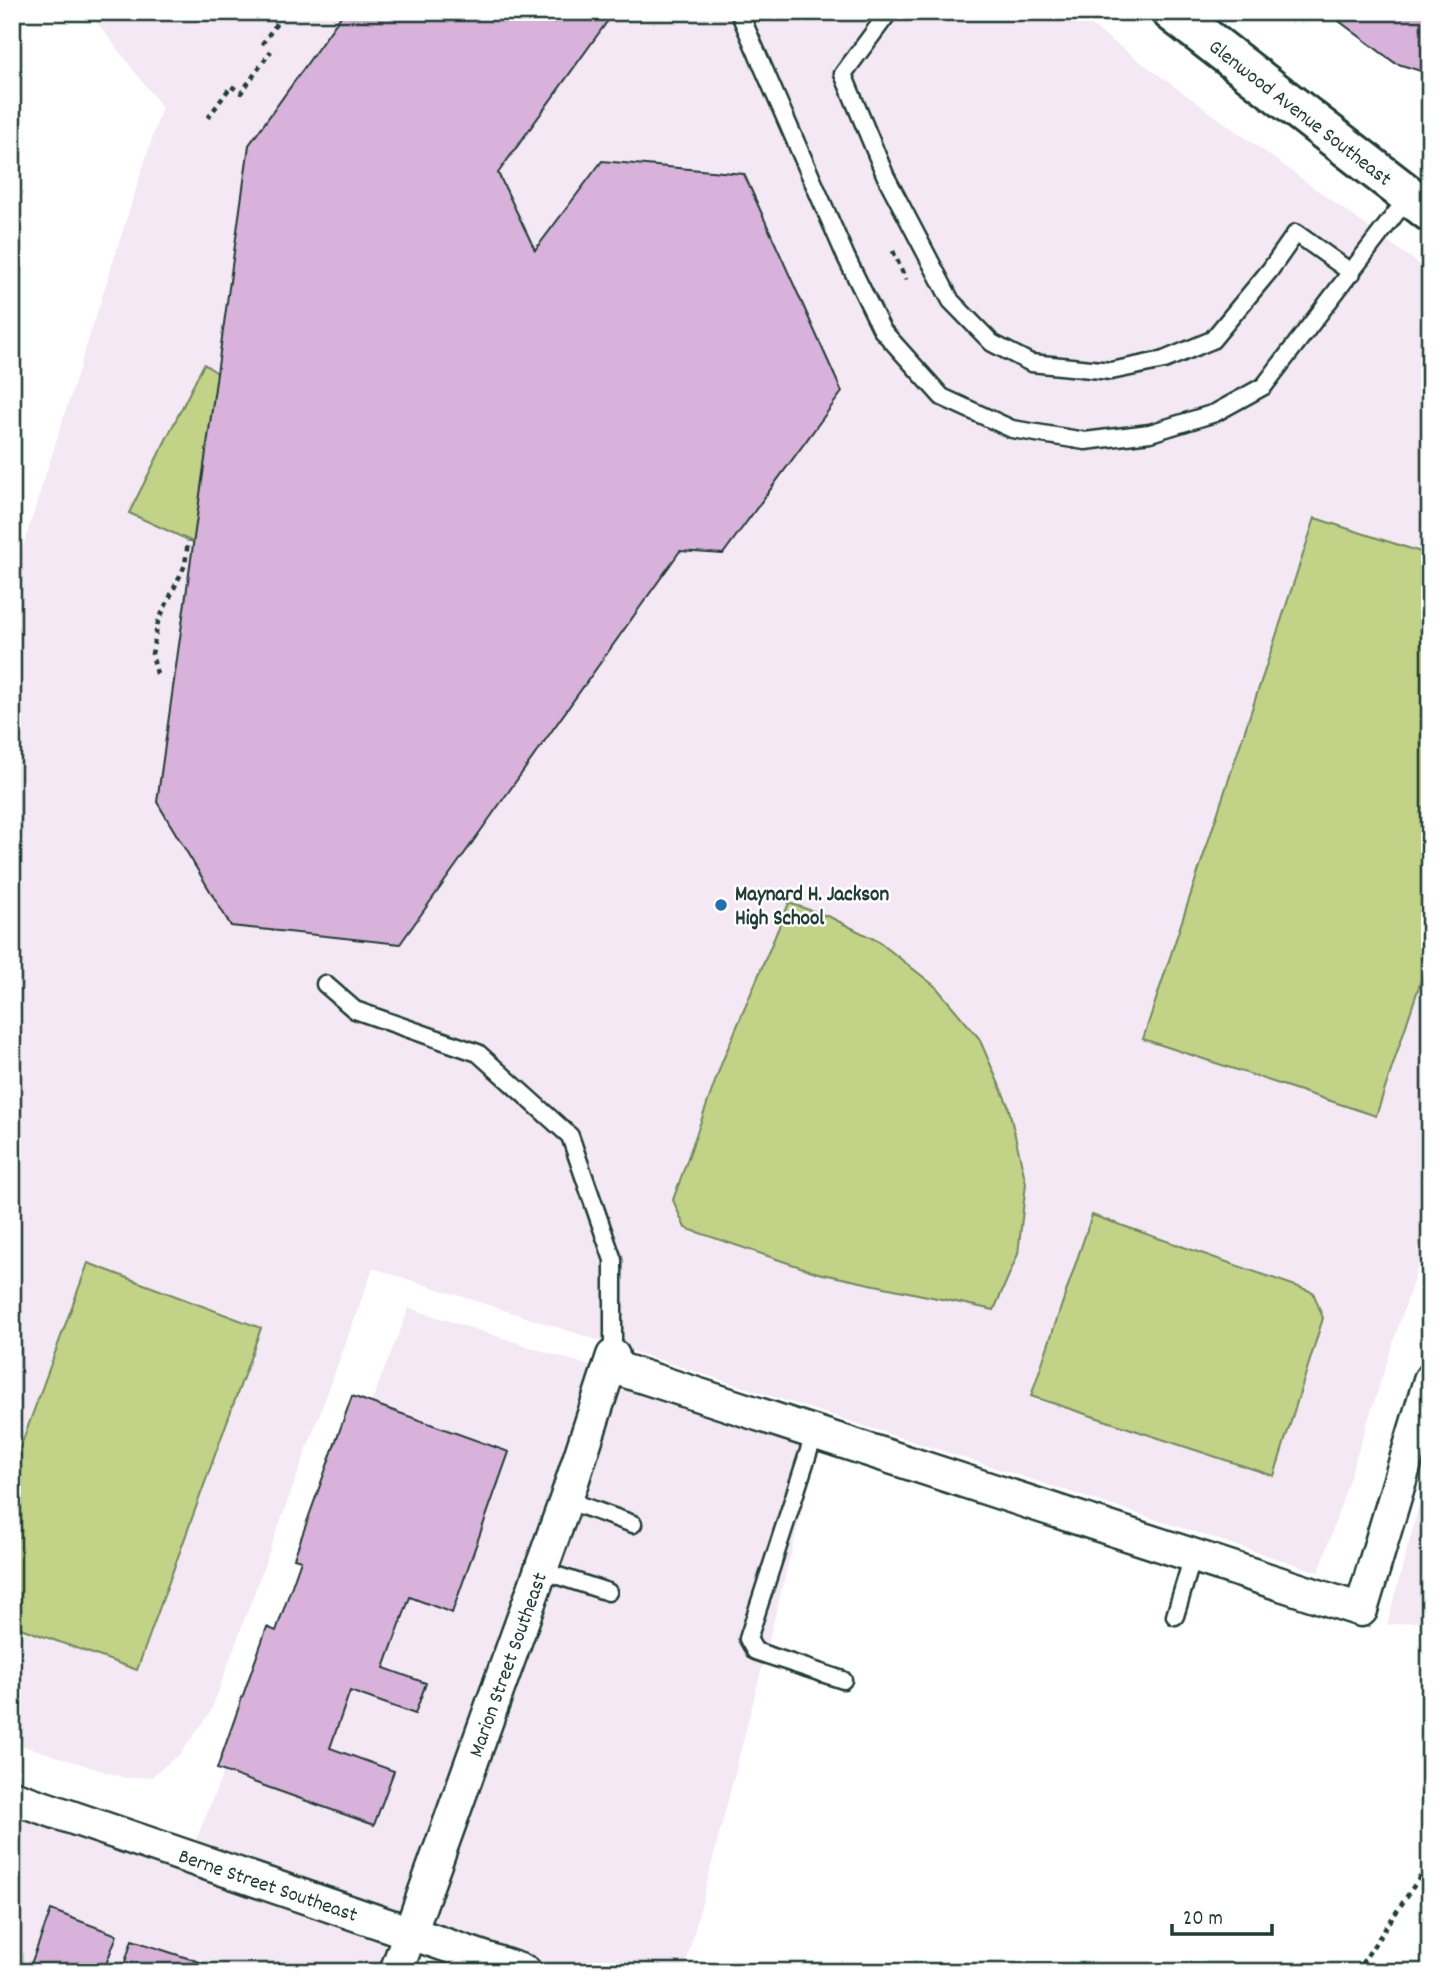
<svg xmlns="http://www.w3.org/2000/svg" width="1442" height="1984" viewBox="0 0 1442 1984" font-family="Dekko,sans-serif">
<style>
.built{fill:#f3e8f4}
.green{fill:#c2d287;stroke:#70885e;stroke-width:2}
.building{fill:#d8b2da;stroke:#1f3d34;stroke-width:2}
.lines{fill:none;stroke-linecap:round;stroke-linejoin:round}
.lane-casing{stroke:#1f3d34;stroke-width:21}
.street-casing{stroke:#1f3d34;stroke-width:37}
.secondary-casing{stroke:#1f3d34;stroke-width:44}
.path{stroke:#1f3d34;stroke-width:4.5;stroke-dasharray:5 5;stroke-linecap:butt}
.lane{stroke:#fff;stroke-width:16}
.street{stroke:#fff;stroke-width:32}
.secondary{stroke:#fff;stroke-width:38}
.poi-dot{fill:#1f6fb2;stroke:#fff;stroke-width:2.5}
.labels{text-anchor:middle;stroke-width:5;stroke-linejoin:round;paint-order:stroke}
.street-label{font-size:21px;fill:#1f3d34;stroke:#fff}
.poi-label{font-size:21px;font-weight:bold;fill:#1f3d34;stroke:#fff;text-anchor:start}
</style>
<rect width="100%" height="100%" fill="#fff"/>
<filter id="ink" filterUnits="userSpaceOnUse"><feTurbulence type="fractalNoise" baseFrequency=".0143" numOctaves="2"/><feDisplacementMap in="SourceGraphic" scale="14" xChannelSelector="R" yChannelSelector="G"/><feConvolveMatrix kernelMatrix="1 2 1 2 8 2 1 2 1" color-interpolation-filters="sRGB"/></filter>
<g filter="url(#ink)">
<path class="built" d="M89,12H1072L1430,272V1229L1319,1572L373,1268L211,1711L181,1753L151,1777L125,1778L12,1742V581L162,107Z
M409,1308L820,1440L684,1972H540L425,1926L407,1972H12V1792L192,1850Z
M1430,1464V1620L1387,1625Z"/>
<path class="green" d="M204,364L317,440L252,569L129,513Z
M1315,518L1430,555V953L1376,1116L1143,1039Z
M789,903L830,917L878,941L936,987L979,1038L1008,1105L1026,1183L1018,1254L994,1310L818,1273L685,1228L673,1200L722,1062Z
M1092,1215L1313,1292L1323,1318L1274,1476L1031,1396Z
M88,1263L261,1328L137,1670L12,1625V1470Z"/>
<path class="building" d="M344,12H614L498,173L535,250L602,161L744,174L842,392L723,554L680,551L400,944L231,926L157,802L249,145Z
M1327,12H1430V74L1395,63Z
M352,1396L509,1452L452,1613L410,1597L384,1668L426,1683L415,1714L350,1691L330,1748L394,1771L374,1825L217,1769L267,1627L276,1631L301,1560L294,1558Z
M51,1910L117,1935L103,1972H28Z
M132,1940L218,1968L231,1972H122Z"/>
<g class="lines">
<defs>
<path id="lane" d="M739,12L846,257L882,330L942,397L1012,429L1085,441L1150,433L1215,413L1264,386L1409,196
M889,12L843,74L886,177L951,301L992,343L1031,363L1111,371L1164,360L1212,340L1270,270L1296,233L1352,273
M325,984L355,1010L478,1053L570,1136L613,1260V1356
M815,1432L748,1639L755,1651L843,1680
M566,1500L633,1524
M540,1570L608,1592
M1175,1616L1193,1556"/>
<g id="street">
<path d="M610,1366L1361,1610L1430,1380"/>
<path id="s1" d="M12,1797L525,1972"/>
<path id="s2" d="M396,1972L566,1500L613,1356"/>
</g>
<g id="secondary">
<path id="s3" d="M1172,12L1430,212"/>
</g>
</defs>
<use href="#lane" class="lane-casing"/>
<use href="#street" class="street-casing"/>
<use href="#secondary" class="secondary-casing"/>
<path class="path" d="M262,44L285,12
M208,118L231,86L241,93L271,51
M893,251L906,280
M157,674L152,654L158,622L185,565L188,541
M1356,1972L1430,1862"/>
<use href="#lane" class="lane"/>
<use href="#street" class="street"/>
<use href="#secondary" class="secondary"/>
</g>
</g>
<circle class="poi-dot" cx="721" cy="905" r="7"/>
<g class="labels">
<g class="street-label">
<text dy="7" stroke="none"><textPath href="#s3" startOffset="163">Glenwood Avenue Southeast</textPath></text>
<text dy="7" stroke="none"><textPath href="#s2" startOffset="327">Marion Street Southeast</textPath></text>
<text dy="7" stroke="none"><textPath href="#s1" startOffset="271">Berne Street Southeast</textPath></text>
</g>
<g class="poi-label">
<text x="735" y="900">Maynard H. Jackson<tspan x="735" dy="24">High School</tspan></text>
</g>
</g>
<rect width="1442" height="1984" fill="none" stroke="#fff" stroke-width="42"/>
<rect x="21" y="21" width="1400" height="1942" fill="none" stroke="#1f3d34" stroke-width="2.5" filter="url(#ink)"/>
<path d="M1172 1924v10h100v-10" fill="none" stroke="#1f3d34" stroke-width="3.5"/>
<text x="1183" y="1924" font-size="21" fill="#1f3d34" stroke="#ffffff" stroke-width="5" paint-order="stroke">20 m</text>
</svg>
